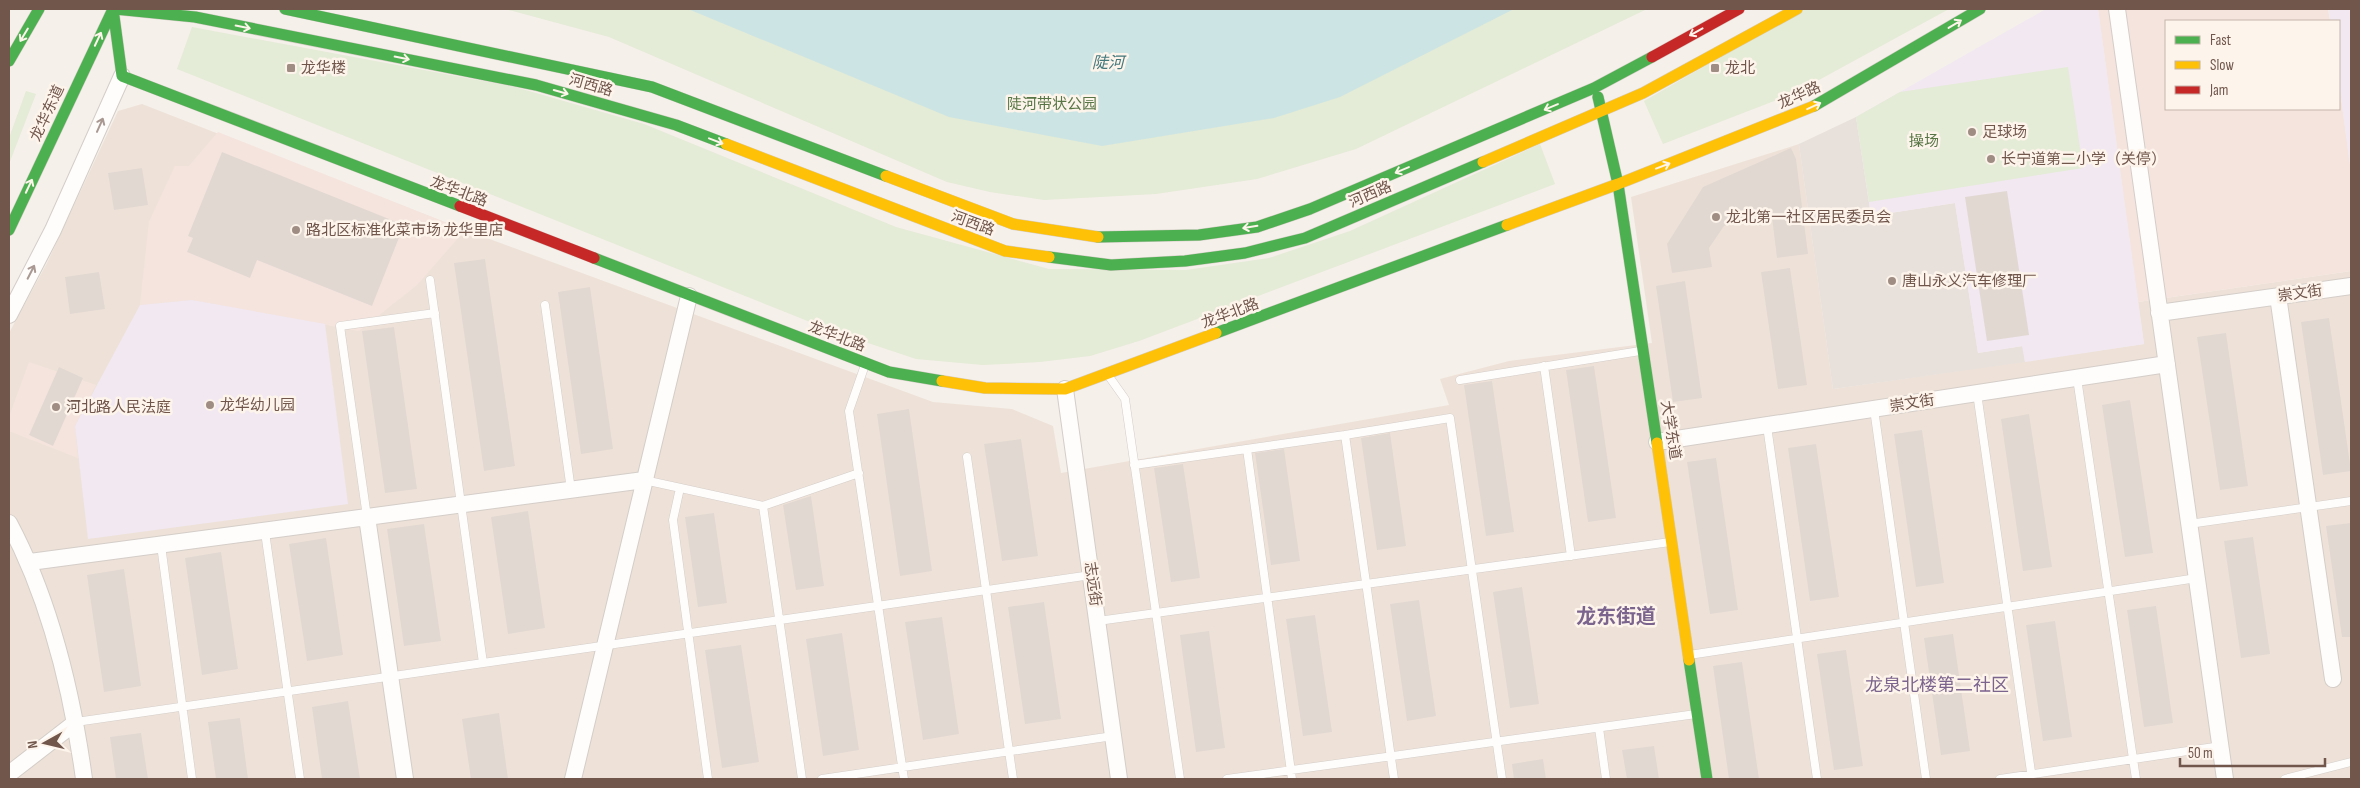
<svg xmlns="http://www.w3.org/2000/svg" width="2360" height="788" viewBox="0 0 2360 788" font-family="'Sofia Sans Condensed','Noto Sans SC',sans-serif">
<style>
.residential{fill:#eee2d8}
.commercial{fill:#f5e4de}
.industrial{fill:#e8e0db}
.education{fill:#f1e8f1}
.green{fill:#e4ebd6}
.water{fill:#cce5e4}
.building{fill:#e2d8d2}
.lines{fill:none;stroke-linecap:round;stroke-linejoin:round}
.lane-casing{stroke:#d4cdc8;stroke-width:9}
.street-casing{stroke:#d4cdc8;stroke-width:18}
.fast-casing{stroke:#d5ccc6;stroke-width:12}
.slow-casing{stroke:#d5ccc6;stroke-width:12}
.jam-casing{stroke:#d5ccc6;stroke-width:12}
.lane{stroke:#fefdfc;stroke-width:8}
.street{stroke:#fefdfc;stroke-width:16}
.fast{stroke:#4caf50;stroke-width:11}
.slow{stroke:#ffc107;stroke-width:11}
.jam{stroke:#c62828;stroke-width:11}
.oneway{stroke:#fdf4eb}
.oneway2{stroke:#a99992}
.poi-dot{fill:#9f8c83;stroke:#fdf4eb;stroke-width:2}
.labels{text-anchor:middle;stroke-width:5;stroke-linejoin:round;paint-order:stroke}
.poi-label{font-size:15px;fill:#71564c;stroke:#fdf4eb;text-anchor:start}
.street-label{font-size:15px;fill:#71564c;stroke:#fdf4eb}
.park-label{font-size:15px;fill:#587645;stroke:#fdf4eb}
.water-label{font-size:16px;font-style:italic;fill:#45787c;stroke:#fdf4eb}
.quarter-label{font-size:18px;fill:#7b648d;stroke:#fdf4eb}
.district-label{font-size:20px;font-weight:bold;fill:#7b648d;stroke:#fdf4eb}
</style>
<rect width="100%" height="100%" fill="#f5f0ea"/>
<path class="residential" d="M142,104L465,230L933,402L1012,409L1053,426L1061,473L1449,405L1440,379L1509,361L1652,343L1631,197L1799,144L1833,389L2144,344L2138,302L2351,271V779H9V333L47,263L118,111Z"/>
<path class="commercial" d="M2098,9H2328L2330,21H2166V109H2339V83L2351,172V271L2138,302Z
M218,132L465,230L417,285L359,331L192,300L140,305L149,222L175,166H189Z
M29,362L96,385L75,426L78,458L9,431V417Z"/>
<path class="industrial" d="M1856,117L1871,216L1955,203L1978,353L2023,346L2025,362L1833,389L1799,144Z"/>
<path class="education" d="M2046,9H2098L2144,344L2025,362L2022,346L1978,353L1955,203L1871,216L1856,117Z
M2329,9H2351V172L2339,82V21H2330Z
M192,300L325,324L348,504L88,539L75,426L140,305Z"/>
<path class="green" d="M505,9H1647L1356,149L1257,179L1156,194L1044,200L990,192L947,182L609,37Z
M1805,9H1949L1795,93L1663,144L1644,101Z
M192,27L515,87L644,124L896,227L1049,269L1186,270L1269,258L1350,231L1540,144L1555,184L1139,341L1090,356L1040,362L983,365L916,359L835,332L177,69Z
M2068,67L2083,168L1869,202L1856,117L1900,92Z
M26,91L36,94L9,164V138Z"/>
<path class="water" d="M688,9H1514L1340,97L1274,118L1102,146L949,117Z"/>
<path class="building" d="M1791,148L1796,159L1808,254L1777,258L1771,209L1724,226L1709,248L1712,267L1672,273L1667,244L1703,187Z
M222,152L404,225L372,306L257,260L250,278L187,252L193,238L188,236Z
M142,168L148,205L114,210L108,173Z
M2007,191L2029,335L1987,341L1965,197Z
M485,259L515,466L484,471L454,263Z
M1790,268L1807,385L1778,389L1761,272Z
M99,272L105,309L70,314L65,277Z
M1685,281L1702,398L1673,402L1656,286Z
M590,287L613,449L581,454L558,292Z
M2329,318L2351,471L2323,475L2301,322Z
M394,327L417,489L385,493L362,331Z
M2226,333L2248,486L2220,490L2197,337Z
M1594,366L1616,518L1588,522L1566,370Z
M59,367L83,378L53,446L29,435Z
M1492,381L1514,532L1486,536L1464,385Z
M2130,400L2153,553L2125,557L2102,405Z
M909,409L932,571L900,576L877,414Z
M2029,414L2052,567L2023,571L2001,419Z
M1922,430L1944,583L1916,587L1894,434Z
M1390,433L1406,546L1377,550L1361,438Z
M1021,439L1038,556L1002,561L984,444Z
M1816,444L1839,597L1810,601L1788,448Z
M1284,449L1300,561L1271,565L1255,453Z
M1716,458L1738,610L1710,614L1687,462Z
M1183,464L1200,578L1171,582L1154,468Z
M811,496L824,586L796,590L783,505Z
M528,511L545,628L508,634L491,517Z
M714,513L727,603L698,607L685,517Z
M2351,523V637H2342L2326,526Z
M424,524L441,641L404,646L387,529Z
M2253,537L2270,654L2241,658L2224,541Z
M326,538L343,655L307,661L289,544Z
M221,552L238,669L202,675L185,558Z
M124,569L141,686L104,692L87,575Z
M1522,587L1539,704L1510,708L1493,592Z
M1419,600L1436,716L1407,721L1390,604Z
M1044,602L1061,719L1025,724L1008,607Z
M2156,606L2173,723L2144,727L2127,610Z
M1315,615L1332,732L1303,736L1286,619Z
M942,617L959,734L923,740L905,622Z
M2055,621L2072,737L2043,741L2026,625Z
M1209,631L1225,748L1196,752L1180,635Z
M842,633L859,750L823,756L806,639Z
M1953,634L1970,751L1941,755L1924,638Z
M741,645L759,762L722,768L705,650Z
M1846,650L1863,766L1834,770L1817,654Z
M1742,662L1759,779H1729L1713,666Z
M348,701L360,779H322L312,707Z
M499,713L508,779H471L462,719Z
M240,718L248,779H216L208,722Z
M141,733L148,779H116L110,737Z
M1654,746L1659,779H1627L1622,750Z
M1543,759L1546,779H1514L1512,764Z"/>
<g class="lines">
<defs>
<path id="lane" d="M430,280L483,663
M545,305L571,490
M865,365L849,411L904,779
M1544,366L1571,556
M1108,375L1125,399L1180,779
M2077,378L2136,779
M1460,380L1640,351
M1977,393L2032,779
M1874,409L1926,779
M1767,426L1817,779
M1345,435L1450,418L1502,779
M1247,449L1292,779
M967,457L1013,779
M1134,465L1345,435L1394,779
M644,480L763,506L859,473
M680,488L673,520L708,779
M763,506L802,779
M367,517L340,326L435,313
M2189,524L2351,501
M265,532L300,779
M161,545L192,779
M1098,621L1670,542
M1689,655L2197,578
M76,722L1091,575
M1599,728L1606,779
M822,779L1113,736
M1227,779L1696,714
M2000,779L2221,746
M2285,779L2351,762"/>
<path id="street" d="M2117,9L2225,779
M2278,296L2333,679
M2159,313L2351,286
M9,315L53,230L122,76
M1065,389L1119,779
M1657,442L2167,364
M367,517L405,779
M9,523C51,602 72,691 84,779
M30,562L644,480
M9,774L76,722
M573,779L689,296"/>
<path id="fast" d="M113,9L122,76L460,206
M115,9L195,17L536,85L676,125L726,144
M285,9L652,87L886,176
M9,61L39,9
M1598,97L1618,184L1657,443
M1814,106L1980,9
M9,230L113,9
M1098,237L1199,235L1257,227L1310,209L1594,88L1652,57
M1049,257L1111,265L1185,261L1245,253L1305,238L1483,162
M594,258L889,372L942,381
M1216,333L1507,225
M1689,660L1707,779"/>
<path id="slow" d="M726,144L1005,251L1049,257
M1483,162L1643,93L1797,9
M886,176L1013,224L1098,237
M1507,225L1618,184L1814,106
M942,381L985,388L1065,389L1216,333
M1657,443L1689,660"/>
<path id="jam" d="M1652,57L1739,9
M460,206L594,258"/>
</defs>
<use href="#lane" class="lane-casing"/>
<use href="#street" class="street-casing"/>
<use href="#fast" class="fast-casing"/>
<use href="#slow" class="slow-casing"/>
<use href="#jam" class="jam-casing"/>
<use href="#lane" class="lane"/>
<use href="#street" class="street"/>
<use href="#fast" class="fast"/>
<use href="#slow" class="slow"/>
<use href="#jam" class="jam"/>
</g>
<defs><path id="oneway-shaft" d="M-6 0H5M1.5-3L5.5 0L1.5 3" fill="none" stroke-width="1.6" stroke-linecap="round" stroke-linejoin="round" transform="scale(1.25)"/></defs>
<g class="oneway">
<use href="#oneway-shaft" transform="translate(1955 24) rotate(-31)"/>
<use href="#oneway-shaft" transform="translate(243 27) rotate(11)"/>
<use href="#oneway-shaft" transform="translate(1696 32) rotate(151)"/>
<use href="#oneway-shaft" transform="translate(24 35) rotate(121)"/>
<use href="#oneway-shaft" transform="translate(98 39) rotate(-65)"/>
<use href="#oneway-shaft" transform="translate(402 58) rotate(11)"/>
<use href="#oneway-shaft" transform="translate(561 92) rotate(16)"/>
<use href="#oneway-shaft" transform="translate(1814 106) rotate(-25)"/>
<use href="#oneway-shaft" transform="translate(1551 107) rotate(157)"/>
<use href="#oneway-shaft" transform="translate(716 141) rotate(21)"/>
<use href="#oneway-shaft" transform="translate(1663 166) rotate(-21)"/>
<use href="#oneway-shaft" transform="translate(1402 170) rotate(157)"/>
<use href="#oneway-shaft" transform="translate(29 186) rotate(-65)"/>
<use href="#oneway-shaft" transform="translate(1250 227) rotate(171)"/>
</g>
<g class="oneway2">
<use href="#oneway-shaft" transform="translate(100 125) rotate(-66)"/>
<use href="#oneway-shaft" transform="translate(31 272) rotate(-63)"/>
</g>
<g class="poi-dot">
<rect x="286" y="63" width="10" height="10" rx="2.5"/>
<rect x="1710" y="63" width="10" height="10" rx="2.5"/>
<circle cx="1972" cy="132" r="5"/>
<circle cx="1991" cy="159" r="5"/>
<circle cx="1716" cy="217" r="5"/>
<circle cx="296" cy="230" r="5"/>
<circle cx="1892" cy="281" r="5"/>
<circle cx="210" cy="405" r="5"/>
<circle cx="56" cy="407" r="5"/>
</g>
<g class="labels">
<g class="poi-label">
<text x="301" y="73">龙华楼</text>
<text x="1725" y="73">龙北</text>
<text x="1982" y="137">足球场</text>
<text x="2001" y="164">长宁道第二小学（关停）</text>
<text x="1726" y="222">龙北第一社区居民委员会</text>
<text x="306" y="235">路北区标准化菜市场 龙华里店</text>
<text x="1902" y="286">唐山永义汽车修理厂</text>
<text x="220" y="410">龙华幼儿园</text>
<text x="66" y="412">河北路人民法庭</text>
</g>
<g class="street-label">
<text transform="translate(591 85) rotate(16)" y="5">河西路</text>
<text transform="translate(1799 95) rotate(-24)" y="5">龙华路</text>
<text transform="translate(47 113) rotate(-65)" y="5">龙华东道</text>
<text transform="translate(459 191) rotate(21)" y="5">龙华北路</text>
<text transform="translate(1370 194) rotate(-23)" y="5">河西路</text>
<text transform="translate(973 223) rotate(20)" y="5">河西路</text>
<text transform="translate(2300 293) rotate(-8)" y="5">崇文街</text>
<text transform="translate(1230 313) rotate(-20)" y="5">龙华北路</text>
<text transform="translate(837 336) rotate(21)" y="5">龙华北路</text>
<text transform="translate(1912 403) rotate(-9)" y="5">崇文街</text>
<text transform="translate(1671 430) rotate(81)" y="5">大学东道</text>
<text transform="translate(1093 584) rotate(82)" y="5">志远街</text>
</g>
<g class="park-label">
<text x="1052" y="109">陡河带状公园</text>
<text x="1924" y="146">操场</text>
</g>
<g class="water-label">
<text x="1108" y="68">陡河</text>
</g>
<g class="quarter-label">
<text x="1937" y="691">龙泉北楼第二社区</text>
</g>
<g class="district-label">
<text x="1616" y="623">龙东街道</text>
</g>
</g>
<rect width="2360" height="788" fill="none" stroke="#71564c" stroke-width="20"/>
<rect x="2165" y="20" width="175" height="90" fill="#fdf4eb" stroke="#c5b5ab"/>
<rect x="2175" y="36" width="25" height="8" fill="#4caf50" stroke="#c5b5ab"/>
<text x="2210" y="45" font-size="15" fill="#71564c">Fast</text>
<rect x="2175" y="61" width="25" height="8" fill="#ffc107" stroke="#c5b5ab"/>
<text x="2210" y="70" font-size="15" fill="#71564c">Slow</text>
<rect x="2175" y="86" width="25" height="8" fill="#c62828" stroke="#c5b5ab"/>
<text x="2210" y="95" font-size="15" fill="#71564c">Jam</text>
<g transform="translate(45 743) rotate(262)" stroke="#fdf4eb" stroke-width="4" paint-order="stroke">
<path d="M0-4L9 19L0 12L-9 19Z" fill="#71564c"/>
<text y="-8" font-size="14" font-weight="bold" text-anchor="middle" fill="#71564c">N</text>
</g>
<path d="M2180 758v8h145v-8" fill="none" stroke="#71564c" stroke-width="2.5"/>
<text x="2188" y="758" font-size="15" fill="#71564c" stroke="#fdf4eb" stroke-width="4" paint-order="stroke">50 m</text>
</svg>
